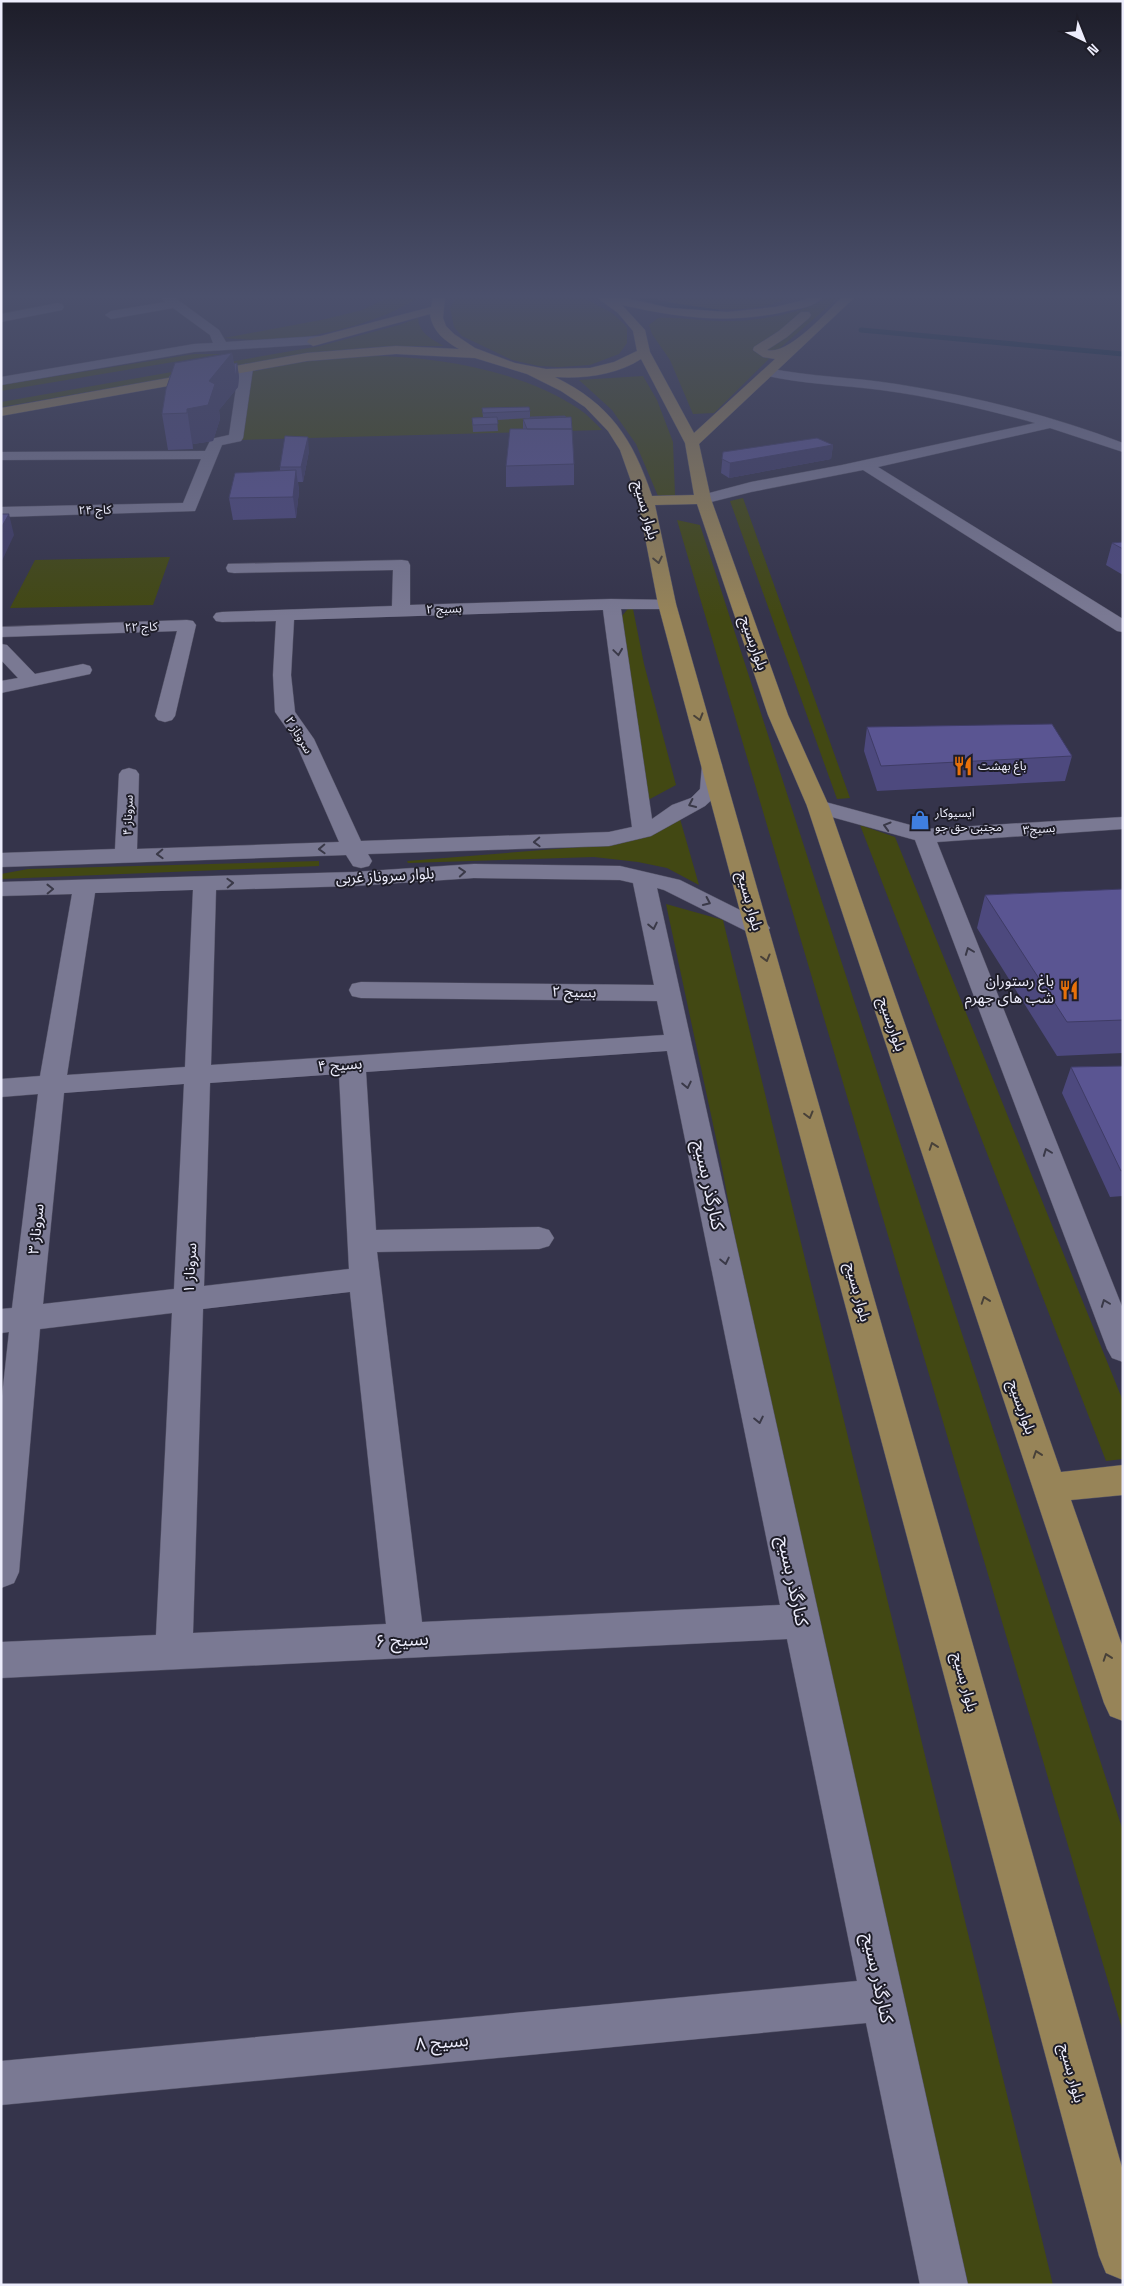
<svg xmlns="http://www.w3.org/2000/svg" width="1124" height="2286" viewBox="0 0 1124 2286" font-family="'Space Grotesk','Noto Sans Arabic',sans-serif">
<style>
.green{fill:#424813}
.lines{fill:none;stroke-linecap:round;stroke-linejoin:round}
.stream{stroke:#002138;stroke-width:5}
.minor-casing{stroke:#535266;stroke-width:1}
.major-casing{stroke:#535266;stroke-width:1}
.minor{fill:#7a7993;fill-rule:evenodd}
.major{fill:#978458;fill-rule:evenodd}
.wall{fill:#4d497e}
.shaded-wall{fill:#3f3c66}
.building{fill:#5a5592;stroke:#3f3c66}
.oneway{stroke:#484139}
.oneway2{stroke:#3a3948}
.labels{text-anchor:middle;stroke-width:4;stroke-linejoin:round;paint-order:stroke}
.far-street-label{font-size:12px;fill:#ededfc;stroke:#1e1d28}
.far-poi-label{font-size:12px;fill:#ededfc;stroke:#1e1d28;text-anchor:start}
.street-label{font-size:15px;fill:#ededfc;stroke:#1e1d28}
.poi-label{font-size:15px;fill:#ededfc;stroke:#1e1d28;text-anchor:end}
.near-street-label{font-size:18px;fill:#ededfc;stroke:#1e1d28}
</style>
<rect width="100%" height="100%" fill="#35344b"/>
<path class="green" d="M389,297H418C387,321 318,337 279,340C261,341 242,339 224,338L326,319L362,310Z
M456,297H582L612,313L624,324L627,328V343L619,354L590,365L559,367L539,366L512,360L462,336L454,327L450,308Z
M696,297H790C756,315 701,311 665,301Z
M828,297H839L779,349L714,413L693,414L670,360L652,334L649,325L658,318C682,317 707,322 731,321C764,320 800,314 828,297Z
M418,318C419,333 431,339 444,346H388L319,352L1,407V402L320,346L399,325Z
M194,354H221L1,391V385Z
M369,356C437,356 523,371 579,409C588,415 595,423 602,430L239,440L250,372L297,362Z
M643,376L657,400L673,442L675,495L658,496L636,444L612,410L579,380Z
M743,498L850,798L837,799L730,501Z
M677,520L700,525L1123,1831V2032Z
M170,557L153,605L10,608L35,560Z
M632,604L644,664L676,785L635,807L611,629Z
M678,812L699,885L667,868L638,862L594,857L408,863L407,861L618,844C642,838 659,829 678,812Z
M860,825L895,837L1123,1401V1459L1106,1461Z
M319,861V866L1,879V874L28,869Z
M666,904L723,920L1053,2285H944L778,1470L720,1157Z"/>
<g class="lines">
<path class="stream" d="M641,297L669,305L717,312
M861,330L1123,354"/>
<defs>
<path id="minor" d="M160,297H174L219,330L226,342L320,336L326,340L320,344L194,352L1,385V377L194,344L213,343L210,335L173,308L111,319L105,315L111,311L165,302Z
M58,303L62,304L64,307L62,310L1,322V314Z
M246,364L253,368L243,438L241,441L222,445L195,511L1,517V507L183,503L201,459L1,460V452L205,451L211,439L229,435L239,368Z
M768,368C810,377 853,377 896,384C973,396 1050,415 1123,443V452L1050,428L878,467L1123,619V632L1117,631L863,470L751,492L703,504L698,502L695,499L698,496L751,482L842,465L1035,423C985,409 933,397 881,390C842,385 802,384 763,375L761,372Z
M402,560L408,561L410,565V605L611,599L673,600L676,604L673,608L667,609H621L652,819L672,805L691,798L700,789L702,765L705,761L712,759L719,761L722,765L720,791L717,795L705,806L651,836L609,846L368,854L372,861L369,866L361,868L353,866L346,855L1,867V853L115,849L119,774L122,770L129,768L136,770L139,774L137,849L339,842L294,739L275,712L273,675L276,621L222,622L216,621L213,617L216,613L222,612L392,606L393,570L234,573L228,572L226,568L228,564ZM603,610L632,827L609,832L361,841L314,739L295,712L291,675L294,620Z
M187,620L193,621L196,625L175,716L172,720L165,722L158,720L155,716L177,631L1,637V627Z
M1,644L7,645L35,674L83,664L90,666L92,670L90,674L1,693V681L18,678L1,660Z
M818,800L925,829L1123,817V829L937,842L1123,1309V1362L1112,1358L1107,1349L915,840L810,811L807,806L810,801Z
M474,864L620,866L680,880L766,923L770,928L766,933L758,935L750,933L664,890L657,888L968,2285H920L866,2023L1,2105V2061L857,1981L787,1639L1,1678V1642L156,1635L172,1313L40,1329L19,1572L14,1583L1,1588V1405L9,1332L1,1333V1309L12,1308L38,1094L1,1097V1079L40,1076L72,894L1,896V882L353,872ZM474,878L620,880L633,883L654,985L361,982L352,984L349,990L352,996L361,998L657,1001L664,1035L211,1065L216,890L353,886ZM193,890L185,1067L67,1075L95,893ZM667,1051L780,1605L422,1622L377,1252L539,1249L549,1246L554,1238L549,1230L539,1227L376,1230L366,1072ZM339,1074L349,1269L204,1286L210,1083ZM184,1084L174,1289L43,1304L64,1093ZM350,1292L386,1624L193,1633L203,1309Z"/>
<path id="major" d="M433,297H445L443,318L446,326L454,334L475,348L515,363L546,369L590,368L614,362L637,351L633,331L618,313L596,297H621L669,308L727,312L775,307L804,300L809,297H823C815,306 803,308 792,310C733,325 680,318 622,305L645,330L650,352L694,433L775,359L763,357L753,350L754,347L779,331L801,312H809L811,315L809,318L787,337L767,350C788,356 827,311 842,297H855L699,444L711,499L788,715L829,806L1061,1472L1123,1465V1495L1071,1500L1123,1648V1721L1110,1716L1104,1703L807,806L768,715L697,504L655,505L676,604L1123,2171V2280L1106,2273L1099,2256L658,604L638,501L620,450L608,431L585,407L561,391L527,374L475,358L396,354L307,361L1,416V408L307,353L396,346L459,349C445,341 432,331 430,314L313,346L307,342L309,339L431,307ZM641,359L685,443L694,495L652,496C633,439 610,404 555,377C583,379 617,375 641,359Z"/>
</defs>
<use href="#minor" class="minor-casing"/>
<use href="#major" class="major-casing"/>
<use href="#minor" class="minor"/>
<use href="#major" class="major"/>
</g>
<path class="wall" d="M232,353L234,364L237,363L239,377L238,387L219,410L220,419L213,441L193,444V449L168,450L162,414L170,378L169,376Z
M482,408L530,411V417L574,464V485L506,487V466L523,429V419L530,418L497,420L498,431L473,432L472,418L483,417Z
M833,445L831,459L729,478L721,473L723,452Z
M309,451L303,482H298L299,491L296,518L233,520L229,498L280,471V467Z
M1123,542V575L1106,565L1112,543Z
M867,727L1072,756L1065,781L877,791L864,751Z
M1123,889V1053L1057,1056L977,928L985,895Z
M1123,1066V1196L1110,1197L1062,1093L1071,1067Z"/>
<path class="shaded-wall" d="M232,353L235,374L237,363L239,377L238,387L219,410L220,419L213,441L193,444V449L187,409L180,397Z
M308,437L309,451L303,482L301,467Z
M833,445L831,459L729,478L730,463Z
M296,470L299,491L296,518L293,497Z
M9,514L14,535L1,563V528Z"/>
<path class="building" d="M232,353L209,381L215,384L208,405L187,409V413L162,414L166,389L175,363Z
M237,363L236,374H235L234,364Z
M529,407L530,411L483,413L482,408Z
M565,416L566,417L530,418V417Z
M497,417L498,424L473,425L472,418Z
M571,417L572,429H527L523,419Z
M510,429H572L574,464L506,466Z
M285,436L308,437L301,467H280Z
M817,438L833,445L730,463L722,459L723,452Z
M296,470L293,497L229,498L235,473Z
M1,514H9L1,528Z
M1123,542V549L1112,543Z
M1052,724L1072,756L881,766L867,727Z
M1123,889V1020L1067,1022L985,895Z
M1123,1066V1170L1121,1171L1071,1067Z"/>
<defs><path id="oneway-chevron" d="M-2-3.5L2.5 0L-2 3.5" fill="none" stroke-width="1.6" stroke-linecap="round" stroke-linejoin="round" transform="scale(1.25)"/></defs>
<g class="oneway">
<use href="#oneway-chevron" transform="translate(658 560) rotate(78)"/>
<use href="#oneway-chevron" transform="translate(699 717) rotate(74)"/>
<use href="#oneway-chevron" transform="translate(766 958) rotate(75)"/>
<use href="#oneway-chevron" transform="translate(809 1115) rotate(75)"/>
<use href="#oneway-chevron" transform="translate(933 1146) rotate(-109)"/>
<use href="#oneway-chevron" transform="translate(985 1300) rotate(-109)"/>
<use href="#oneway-chevron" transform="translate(1037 1454) rotate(-109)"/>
<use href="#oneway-chevron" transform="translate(1107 1657) rotate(-109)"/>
</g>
<g class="oneway2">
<use href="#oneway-chevron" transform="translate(618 652) rotate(82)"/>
<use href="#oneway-chevron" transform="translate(692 804) rotate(155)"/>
<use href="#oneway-chevron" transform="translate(887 826) rotate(-164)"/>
<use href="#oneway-chevron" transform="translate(537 842) rotate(178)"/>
<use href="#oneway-chevron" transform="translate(322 849) rotate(178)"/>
<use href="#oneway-chevron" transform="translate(160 854) rotate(178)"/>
<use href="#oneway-chevron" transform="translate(462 872) rotate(-4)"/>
<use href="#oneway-chevron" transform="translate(230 883) rotate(-2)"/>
<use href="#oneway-chevron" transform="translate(50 889) rotate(-1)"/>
<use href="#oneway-chevron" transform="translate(707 902) rotate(25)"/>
<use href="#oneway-chevron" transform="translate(653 926) rotate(78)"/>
<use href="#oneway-chevron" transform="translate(969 951) rotate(-111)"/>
<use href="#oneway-chevron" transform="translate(687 1085) rotate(78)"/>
<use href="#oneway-chevron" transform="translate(1047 1152) rotate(-111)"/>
<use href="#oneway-chevron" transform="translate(725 1261) rotate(78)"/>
<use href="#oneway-chevron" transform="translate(1105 1303) rotate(-111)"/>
<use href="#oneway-chevron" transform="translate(759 1420) rotate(78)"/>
</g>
<linearGradient id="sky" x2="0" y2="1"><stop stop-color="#1d1d29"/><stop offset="0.48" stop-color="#4b506c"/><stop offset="1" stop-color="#4b506c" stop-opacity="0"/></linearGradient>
<rect width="1124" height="617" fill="url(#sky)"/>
<defs>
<symbol id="restaurant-bare" viewBox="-9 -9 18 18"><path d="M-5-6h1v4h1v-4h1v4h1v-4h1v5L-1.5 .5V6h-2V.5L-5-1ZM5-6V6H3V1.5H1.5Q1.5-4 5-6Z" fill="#e8710a" stroke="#1e1d28" stroke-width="2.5" paint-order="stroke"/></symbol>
<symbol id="shop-bare" viewBox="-9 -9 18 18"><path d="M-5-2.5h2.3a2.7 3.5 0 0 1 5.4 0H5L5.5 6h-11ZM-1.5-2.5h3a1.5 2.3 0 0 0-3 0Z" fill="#3f7fe0" stroke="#1e1d28" stroke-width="2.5" paint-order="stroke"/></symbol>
</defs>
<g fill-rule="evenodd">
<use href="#restaurant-bare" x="949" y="752" width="28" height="28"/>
<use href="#shop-bare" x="906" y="806" width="28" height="28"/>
<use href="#restaurant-bare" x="1055" y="976" width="28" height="28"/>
</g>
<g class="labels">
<g class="far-street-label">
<text transform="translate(95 510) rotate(-1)" y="4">کاج ۲۴</text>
<text transform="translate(444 609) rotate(-2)" y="4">بسیج ۲</text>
<text transform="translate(141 627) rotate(-2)" y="4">کاج ۲۲</text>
<text transform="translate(299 735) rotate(59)" y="4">سروناز ۲</text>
<text transform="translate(128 815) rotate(-88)" y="4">سروناز ۴</text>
<text transform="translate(1039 829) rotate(-4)" y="4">بسیج۳</text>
</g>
<g class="far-poi-label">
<text x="978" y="770">باغ بهشت</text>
<text x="935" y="817">ایسیوکار<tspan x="935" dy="14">مجتبی حق جو</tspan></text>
</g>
<g class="street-label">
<text transform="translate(646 510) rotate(75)" y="5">بلوار بسیج</text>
<text transform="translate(754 643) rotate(71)" y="5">بلواربسیج</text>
<text transform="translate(385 876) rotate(-3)" y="5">بلوار سروناز غربی</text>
<text transform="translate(750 901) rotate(75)" y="5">بلوار بسیج</text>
<text transform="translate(574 992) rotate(1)" y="5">بسیج ۲</text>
<text transform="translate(892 1024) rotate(71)" y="5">بلواربسیج</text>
<text transform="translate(340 1065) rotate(-4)" y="5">بسیج ۴</text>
<text transform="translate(36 1229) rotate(-84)" y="5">سروناز ۳</text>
<text transform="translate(190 1268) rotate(-87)" y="5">سروناز ۱</text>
<text transform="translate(858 1292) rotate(75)" y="5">بلوار بسیج</text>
<text transform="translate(1022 1407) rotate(71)" y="5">بلواربسیج</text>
<text transform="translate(965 1682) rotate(75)" y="5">بلوار بسیج</text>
<text transform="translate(1072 2073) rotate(75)" y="5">بلوار بسیج</text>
</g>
<g class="poi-label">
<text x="1054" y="986">باغ رستوران<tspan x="1054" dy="17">شب های جهرم</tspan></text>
</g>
<g class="near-street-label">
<text transform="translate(709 1185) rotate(78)" y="6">کنارگذر بسیج</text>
<text transform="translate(793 1581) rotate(78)" y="6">کنارگذر بسیج</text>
<text transform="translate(402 1640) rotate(-3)" y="6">بسیج ۶</text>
<text transform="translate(878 1978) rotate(78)" y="6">کنارگذر بسیج</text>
<text transform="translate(442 2042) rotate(-5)" y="6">بسیج ۸</text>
</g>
</g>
<rect width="1124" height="2286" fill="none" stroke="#ededfc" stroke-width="5"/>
<g transform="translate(1084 40) rotate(137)" stroke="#1e1d28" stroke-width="4" paint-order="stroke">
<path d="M0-4L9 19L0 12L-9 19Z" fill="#ededfc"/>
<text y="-8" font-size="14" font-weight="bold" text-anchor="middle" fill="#ededfc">N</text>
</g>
</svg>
